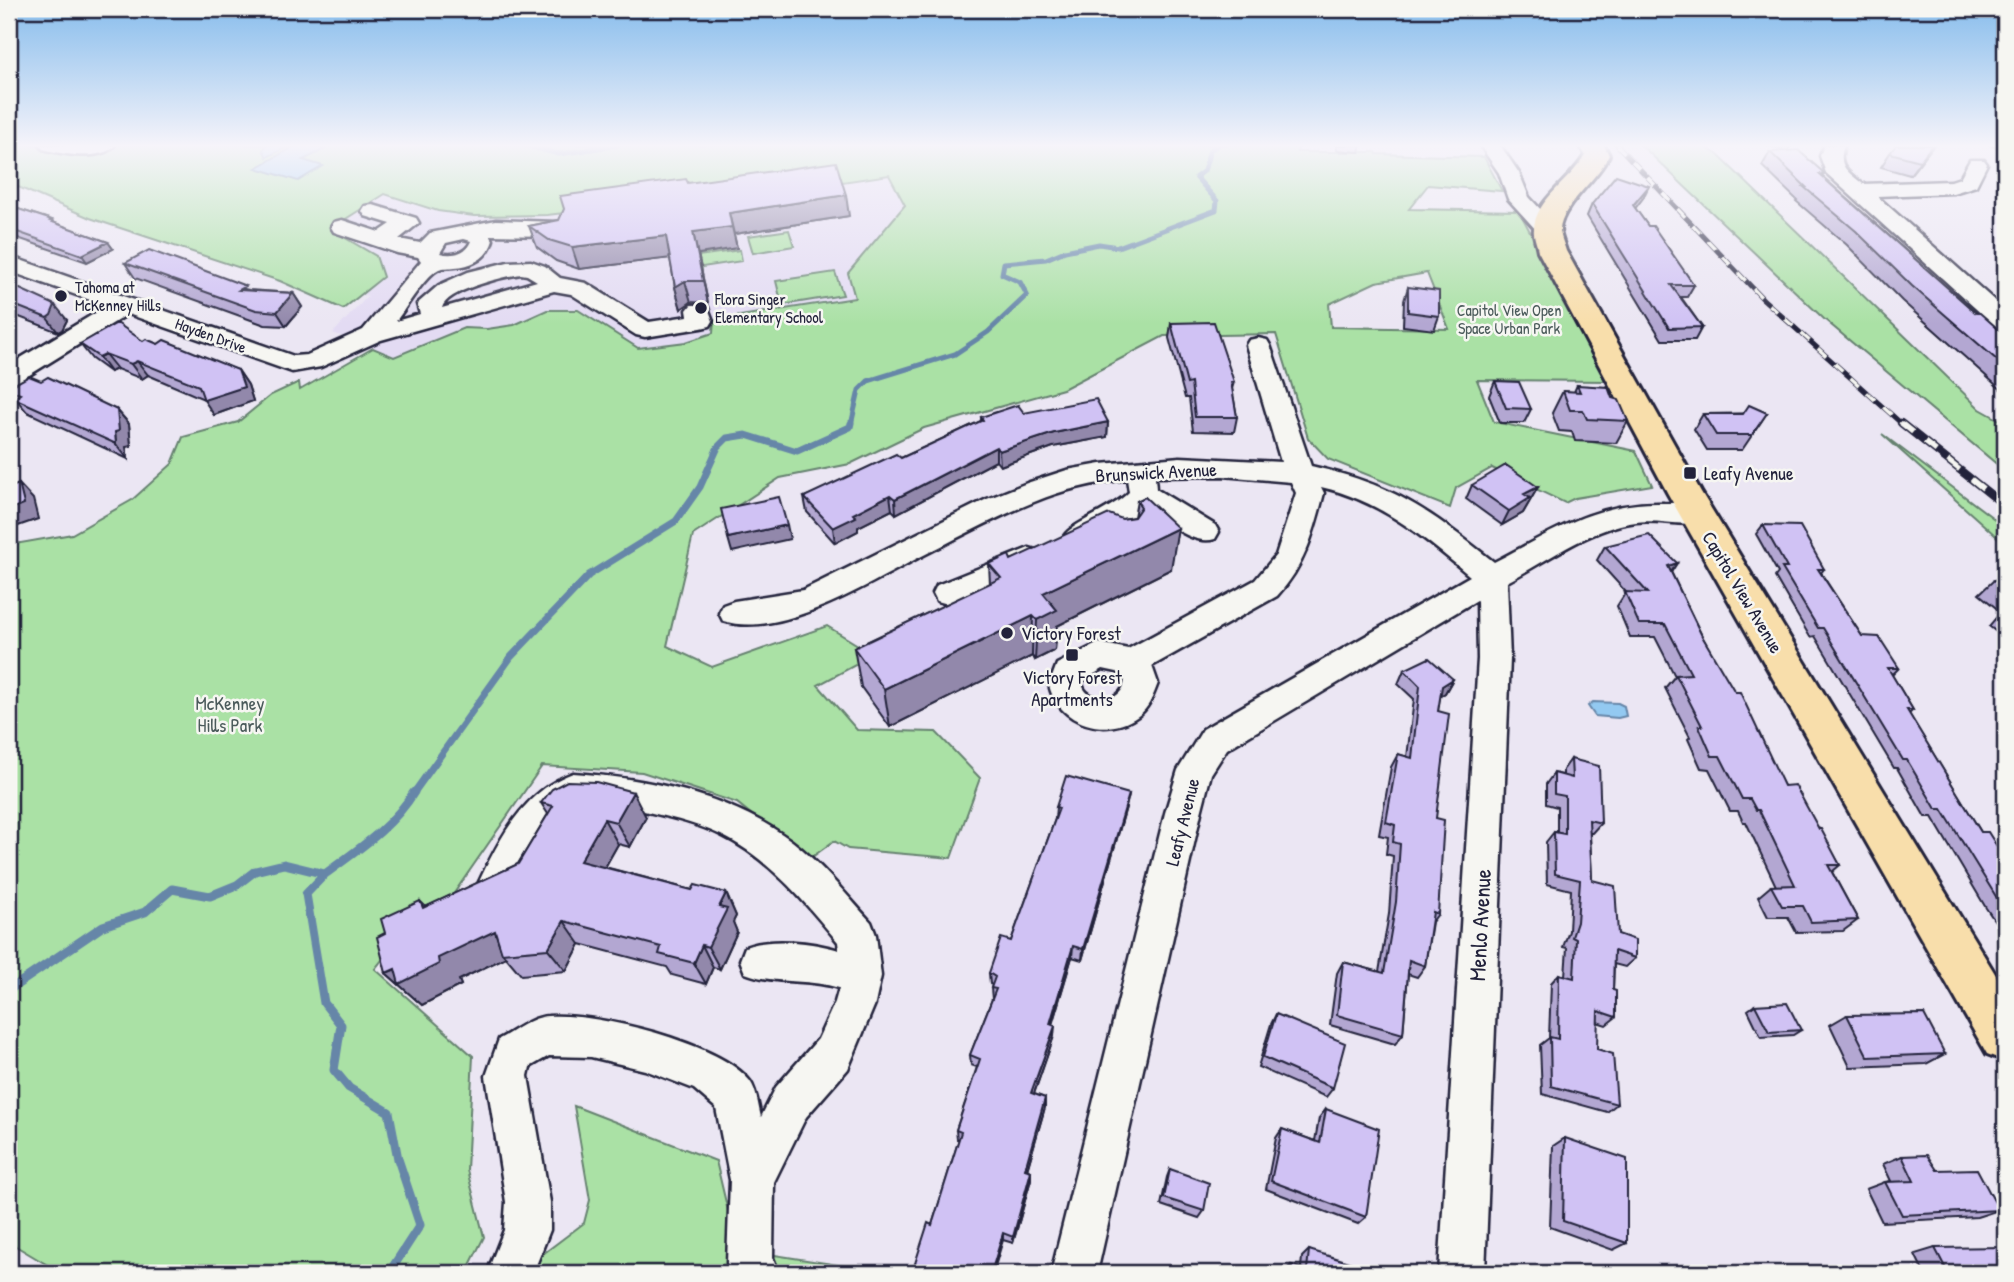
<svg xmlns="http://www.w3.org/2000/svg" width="2014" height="1282" viewBox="0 0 2014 1282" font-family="'Patrick Hand',sans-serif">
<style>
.built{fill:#e3dbf3}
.green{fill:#aae1a5;stroke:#668270;stroke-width:2;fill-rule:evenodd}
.water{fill:#93c9f1;stroke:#6686a8;stroke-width:2}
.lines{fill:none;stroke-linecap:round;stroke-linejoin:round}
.stream-far2{stroke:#6686a8;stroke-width:5}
.stream-far1{stroke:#6686a8;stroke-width:7}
.stream{stroke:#6686a8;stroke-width:9}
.minor-casing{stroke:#22223b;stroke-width:5}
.major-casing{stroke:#22223b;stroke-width:6}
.minor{fill:#f6f6f2;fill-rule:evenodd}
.major{fill:#f8deab;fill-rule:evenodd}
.rail-far1-casing{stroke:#22223b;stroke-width:5}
.rail-casing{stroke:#22223b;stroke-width:8}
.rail-far1{stroke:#f6f6f2;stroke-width:3.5;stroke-dasharray:11;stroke-linecap:butt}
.rail{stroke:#f6f6f2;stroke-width:5;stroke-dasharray:15;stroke-linecap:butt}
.wall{fill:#b3a7d2;stroke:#22223b;stroke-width:2}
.shaded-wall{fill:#9288ab;stroke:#22223b;stroke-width:2}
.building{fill:#d0c2f4;stroke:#22223b;stroke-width:2}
.poi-dot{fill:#22223b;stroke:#f6f6f2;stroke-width:2.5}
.labels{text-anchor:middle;stroke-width:5;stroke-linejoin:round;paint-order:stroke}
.far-poi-label{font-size:16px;fill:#22223b;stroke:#f6f6f2;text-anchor:start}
.far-park-label{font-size:16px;fill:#4b5b5b;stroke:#f6f6f2}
.far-street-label{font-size:16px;fill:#22223b;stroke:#f6f6f2}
.street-label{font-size:19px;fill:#22223b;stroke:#f6f6f2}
.poi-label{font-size:19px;fill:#22223b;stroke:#f6f6f2;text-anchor:start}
.park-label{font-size:19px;fill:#4b5b5b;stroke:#f6f6f2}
.near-street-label{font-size:23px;fill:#22223b;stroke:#f6f6f2}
</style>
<rect width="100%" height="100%" fill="#ebe6f3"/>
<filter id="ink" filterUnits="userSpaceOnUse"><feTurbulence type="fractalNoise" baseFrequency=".0143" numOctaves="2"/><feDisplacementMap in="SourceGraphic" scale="14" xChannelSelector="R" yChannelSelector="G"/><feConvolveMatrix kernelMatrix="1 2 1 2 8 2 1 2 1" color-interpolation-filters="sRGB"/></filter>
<g filter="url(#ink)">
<path class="built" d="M971,145L1122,330L737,416L596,321L415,364L333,333L368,296L274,272L321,234L385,194Z"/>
<path class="green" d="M9,145H1299L1297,152H1376L1377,154L1484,157L1502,191L1428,185L1409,209L1519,211L1610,381L1477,380L1494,422L1636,451L1652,485L1575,498L1565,503L1492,468L1456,488L1450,508L1328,459L1308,438L1276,334L1164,336L1063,389L924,428L850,464L780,478L693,535L667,646L712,667L827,626L874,655L818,685L857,730L936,732L980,778L951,858L848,849L834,841L808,860L737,803L642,772L542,766L441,912L401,936L375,969L473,1056L467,1170L484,1237L466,1273H61L9,1242V545L72,534L132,500L172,464L183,437L238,422L271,395L299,382L300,390L373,348L394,357L464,328L487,329L514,325L547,310H578L638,348L686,342L713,333L714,320L855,298L848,273L905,205L889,175L754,195L693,198L547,215L474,216L438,211L385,194L330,229L376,256L383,277L343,309L280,281L90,218L9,183V166L13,164L14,160L9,159ZM1427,273L1449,329L1331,327L1329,304L1376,282Z
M1641,145H1701L1717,154L1980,409L2005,423V471L1824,319Z
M789,230L794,246L753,253L748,236Z
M740,250L742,261L702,267V274L675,278L684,258Z
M835,272L843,295L782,305L776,281Z
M1882,434L2005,527V544Z
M574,1106L716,1161L732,1228L762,1253L845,1266V1273H524L527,1266L584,1223L590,1200Z"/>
<path class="water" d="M267,145H310L325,149L303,160L323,166L298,181L256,168L293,147L289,146L267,157L263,150Z
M1593,702L1618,703L1624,706L1626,716L1618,718L1595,716L1588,706Z"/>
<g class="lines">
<path class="stream-far2" d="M524,145L559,154L618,145
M851,425L859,390L868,381L955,354L988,332L1027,295L1020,282L1002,274L1004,263L1046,259L1065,251L1099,244L1118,247L1216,210L1217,201L1196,177L1204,171L1210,150L1218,145"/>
<path class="stream-far1" d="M413,794L511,657L589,575L676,521L700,487L718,447L727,438L746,435L797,451L850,427L851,423"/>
<path class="stream" d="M325,874L306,894L324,1003L341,1025L334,1070L349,1088L389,1112L398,1159L420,1225L389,1273
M9,990L103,926L145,912L172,889L210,896L237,885L255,871L284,864L325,874C357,850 393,827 414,792"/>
<defs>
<path id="minor" d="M40,145H115C101,162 62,154 43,149Z
M1480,145H1500L1519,173L1529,197L1557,227L1554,232H1538L1508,199L1499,173Z
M1824,145H1844C1837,167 1847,171 1863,184L1951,181L1960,178L1970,160H1984L1987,164L1976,186L1953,193L1877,196L2005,310V329L1996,327L1826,173L1820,156Z
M373,205L416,218L419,223L399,239L420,243L430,233L496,220L558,222L566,224L569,229L566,234L558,236L490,235L493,240C488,258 473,266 455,267C450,268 444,267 439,269C424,277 407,307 396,321L420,314L417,304L439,285L468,272L508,262L531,261L545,266L560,278L586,283L649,322L688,316L687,310L691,305H707L713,321L710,326L701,328L645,337L636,335L571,294L554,291L381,340L321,367L292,372L128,314L18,382L9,384V365L107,306L9,271V256L294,356L307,355L363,330L421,261L418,257L397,253L334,232L331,227L334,222L342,220L379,232L391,224L365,216L362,211L365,206ZM464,239L471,241C466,254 452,256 440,253L446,243ZM521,274L527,275L537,281L442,308C447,290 502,277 521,274Z
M1258,338L1267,340L1270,345L1311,466C1395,485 1428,510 1494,562C1552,532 1596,501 1664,503C1679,503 1693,503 1707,507L1711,514L1707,521C1684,528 1660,519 1636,522C1590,528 1547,561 1507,582L1510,659L1485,1273H1439L1478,659L1477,600L1227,749L1211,774L1201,813L1097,1273H1051L1165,813L1178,770L1203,729L1470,576C1424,537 1381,501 1321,487L1324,493C1314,532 1305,566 1277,596L1152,666L1158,683C1153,696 1149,708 1138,716C1107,739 1058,724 1049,685L1057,664L1099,643L1128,649L1255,580L1276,555L1296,493L1291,482L1223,476L1155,477L1156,489L1215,525L1219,532L1215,539C1192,546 1166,521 1146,509C1129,526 1094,551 1069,543L1064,536C1072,523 1113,509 1129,492L1127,479C1095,483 1064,489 1034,502C994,518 956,539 918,558C868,584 781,639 723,621L719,613L723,605L734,601L803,590L987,499L1027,483L1067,470L1101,464L1180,457L1281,462L1246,345L1249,340ZM1103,669L1117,672L1124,677C1127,688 1118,696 1108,700C1096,699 1082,694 1082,681Z
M1029,548L1039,551L1044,559L1039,567L948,604L937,601L933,593L937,585Z
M573,773C648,778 730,795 792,841C821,863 846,895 871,922L876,935L881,976L875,1004L848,1069L806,1117L774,1182L773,1258L779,1273H731L727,1263L730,1180L716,1108L694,1089L645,1070L591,1057L549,1056L530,1067L528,1076L550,1202V1230L533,1273H487L504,1230L506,1202L486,1076L499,1039C514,1031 531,1017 548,1016C595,1012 721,1043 750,1081C757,1091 758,1106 761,1117L776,1087L818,1039L835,1002L839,988C808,978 775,985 745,973L740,960L745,947C771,937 813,942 839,950L838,942C805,902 769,858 721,835C694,822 664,816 635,809C622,807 587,800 577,805C546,820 523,869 509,898L496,903L483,898L477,886C498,841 523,791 573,773Z"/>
<path id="major" d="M1580,145H1604L1609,155C1599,178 1561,206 1560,229C1560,236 1564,244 1566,251L1701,492L2005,990V1061L1987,1054L1668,494L1538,251C1537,244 1533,236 1534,229C1535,199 1572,180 1585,155Z"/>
</defs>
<use href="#minor" class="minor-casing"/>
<use href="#major" class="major-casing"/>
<use href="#minor" class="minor"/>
<use href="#major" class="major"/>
<defs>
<path id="rail-far1" d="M1617,145L1763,299L1903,425"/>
<path id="rail" d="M1901,423L2005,506"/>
</defs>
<use href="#rail-far1" class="rail-far1-casing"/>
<use href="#rail" class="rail-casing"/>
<use href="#rail-far1" class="rail-far1"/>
<use href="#rail" class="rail"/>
</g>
<path class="wall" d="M1336,145H1361L1359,152L1337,150Z
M1767,145H1792L1786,151Z
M1934,145L1910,175L1881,167L1890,153Z
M1989,145H2005V151Z
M1770,152L1824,173L1822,176L1976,313L2005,335V393L1902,301L1847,245L1796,201L1797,200L1762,166Z
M688,183L849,216L734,234L737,248L698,254L708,303L691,302L681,309L675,287L670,258L579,269L556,261L537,247L529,226L559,220Z
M1643,198L1635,208L1648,226L1694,285L1687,297H1681L1702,327L1695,340H1662L1587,216L1592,204Z
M9,206L52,220L54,223L108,242L113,249L87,262L9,235Z
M125,263L249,290L293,293L302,307L286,326L265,325L135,278Z
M9,284L67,320L62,330L58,332L9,313Z
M1408,287L1439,316L1434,330L1403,326L1404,301Z
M1171,323L1234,382L1232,389L1237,417L1234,432L1193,431L1189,398H1185L1169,338Z
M143,341L158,344L238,370L248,385L253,401L214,415L204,399L148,375L142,379L117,369L110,372L92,359L80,344Z
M1495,381L1531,409L1524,423H1500L1489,396Z
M1577,385L1612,398L1628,421L1616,443L1575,441L1572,432L1559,431L1552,413L1563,391L1574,392Z
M9,387L117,410L129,424L131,446L126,447L128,459L27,412L9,391Z
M1024,413L1108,422L1107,437L1053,447L1000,466L996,461L896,514L892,510L858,527V531L835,543L807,512L804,497L901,458L981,421V417Z
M1767,413L1742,450H1707L1694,429L1703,414Z
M1472,485L1538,487L1523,513L1502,525L1466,499Z
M1145,497L1171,569L1057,626L1055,650L1035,660L1032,656L890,727L861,687L854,648L990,584L989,564L1011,560L1122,519L1134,517L1137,501Z
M1763,525L1824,569L1821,573L1862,636L1899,668L1892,675L1913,710L1909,714L1981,832L2005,859V936L1986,908L1932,817H1925L1897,768H1894L1815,636L1810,637L1793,608L1775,577L1778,573L1756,534Z
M1605,546L1677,563L1671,572L1702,636L1784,786L1819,829L1840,865L1832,872L1858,920L1843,931L1796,932L1788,917H1768L1758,897L1771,886H1776L1746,822H1743L1738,811H1730L1709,769L1701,768L1688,739L1690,737L1665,688L1675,676L1655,637H1630L1617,606L1626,592L1597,560Z
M2005,576V639L1989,626L2001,612L1979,594L1994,580Z
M1404,670L1453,679L1445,693L1440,696L1438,711L1436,818L1438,914L1432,922L1425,966L1417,977L1408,974L1403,1034L1395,1044L1330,1025L1337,973L1343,962L1379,972L1389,914L1393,856L1386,854L1388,837L1379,835L1391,767L1398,754L1407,757L1414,699L1398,684Z
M1571,759L1601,823L1592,833H1590L1592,880L1618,934L1635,958L1625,967L1614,964L1613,990L1616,1017L1606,1025L1597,1022V1049L1617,1104L1607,1112L1542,1094L1540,1045L1549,1038L1551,983L1559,974L1565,976L1567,948L1563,947L1569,931L1571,890L1547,884L1546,842L1554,832H1557V807L1546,804V784L1554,773L1563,775V770Z
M1129,794L1126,807L1082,960L1072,957L1052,1025L1054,1036L1034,1094L1045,1098V1107L1027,1170L1031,1171V1179L1013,1243L1003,1240L932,1225L959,1139H957L956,1130L977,1067L971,1065L970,1055L992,999L991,988L992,985L990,984L989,973L1011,941L1055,819L1056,807Z
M541,803L646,817L630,847L618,844L605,867L692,890L726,893L736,916L733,922L737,932L720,969L713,967L706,984L672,975L667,967L580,944L566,971L521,975L506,957L459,980L461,985L422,1005L386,973L420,901L426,907L518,864L548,814Z
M1755,1005L1801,1030L1793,1035L1761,1037L1748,1010Z
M1276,1014L1333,1088L1326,1097L1258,1067L1271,1024Z
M1847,1015L1945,1054L1926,1064L1850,1067L1830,1025Z
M1326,1109L1366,1217L1358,1224L1266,1189L1276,1138L1282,1129L1315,1141L1319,1118Z
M1565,1138L1627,1243L1613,1250L1550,1227L1553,1146Z
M1902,1156L1937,1170L1999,1210L1977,1217L1882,1222L1866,1189L1885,1182L1891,1181L1883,1164Z
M1170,1169L1204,1211L1199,1218L1161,1205L1167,1177Z
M1935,1248L2005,1273H1924L1915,1254Z
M1309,1250L1354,1273H1285V1271L1291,1265L1301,1268L1302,1257Z"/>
<path class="shaded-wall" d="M1932,145H1934L1910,175L1920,161Z
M1649,186L1643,198L1628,218L1633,205Z
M846,195L849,216L734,234L729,213Z
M732,227L737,248L698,254L708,303L693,232Z
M666,236L672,258L579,269L572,247Z
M108,242L113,249L87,262L82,255Z
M685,281L691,302L681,309L675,287Z
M293,293L302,307L286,326L277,312Z
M55,305L67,320L62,330L58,332L47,318Z
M105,354L117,369L110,372L99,357Z
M137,361L148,375L142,379L131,364Z
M238,370L248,385L253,401L214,415L204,400Z
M117,410L129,424L131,446L126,447L128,459L116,444L115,432Z
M1108,422L1107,437L1053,447L1000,466L999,451L1054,433Z
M996,447V461L896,514L895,499Z
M19,484L33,499L38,519L18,526L9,517V510Z
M1538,487L1523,513L1502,525L1509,511L1524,494Z
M890,495L892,510L858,527V531L835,543L833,528L853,514Z
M787,525L790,539L732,552L728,538Z
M1178,528L1171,569L1057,626L1055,650L1035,660L1037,620L1043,593Z
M1677,563L1668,577V566Z
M1033,616L1032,656L890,727L884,689Z
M1453,679L1445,693L1435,699L1442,686Z
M633,792L646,817L630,847L616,822Z
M1129,794L1126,807L1082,960L1083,949Z
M604,819L618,844L595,885L580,861Z
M726,893L736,916L733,922L737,932L720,969L708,947L719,907Z
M564,921L580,944L566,971L548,949Z
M495,931L502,953L506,957L459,980L461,985L422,1005L386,973Z
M702,945L713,967L706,984L694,963Z
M1073,946L1072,957L1049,1034L1050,1024Z
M1055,1026L1054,1036L1031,1102V1093Z
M1045,1098V1107L1025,1177V1169Z
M1031,1171V1179L1013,1243V1237Z
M1003,1233V1240L993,1273H991Z"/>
<path class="building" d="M1896,145H1932L1920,161L1890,153Z
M1798,150L1824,173L1819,174L1976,313H1980L2005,335V367L1912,286L1856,231L1804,187H1806L1770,152Z
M836,162L846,195L729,213L732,227L693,232L703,281H685L675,287L666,236L572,247L549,240L529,226L559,220L564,209L560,196L686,179L688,183Z
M1616,175L1649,186L1633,205L1648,226H1653L1694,285H1671L1702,327L1669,328L1592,204Z
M9,206L52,220L50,221L108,242L82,255L9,229Z
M149,250L246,286L239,290L293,293L277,312L256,310L125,263Z
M9,284L55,305L51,315L47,318L9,303Z
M1408,287L1439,291V316L1408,312Z
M1214,322L1234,382H1231L1237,417H1195L1191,383L1187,384L1171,323Z
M117,323L143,341L146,339L158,344L164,340L238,370L244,387L204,400L199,386L137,361L131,364L105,354L99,357L80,344Z
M29,376L41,381L48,377L117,410L119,431L115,432L116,444L14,398L20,394L9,390V387Z
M1495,381L1519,382L1531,409L1506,408Z
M1577,385L1608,387L1612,398L1619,400L1628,421L1587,419L1583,410H1570L1563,391L1580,392Z
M1096,399L1108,422L1054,433L999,451L996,447L895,499L890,495L853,514L856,517L833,528L804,497L896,454L901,458L983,420L981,417L1018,405L1024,413Z
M1749,405L1767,413L1752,435H1716L1703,414H1743Z
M1506,465L1538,487L1524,494L1530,498L1509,511L1472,485Z
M19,484L24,504L9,510V488Z
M779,497L787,525L728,538L721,509Z
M1145,497L1178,528L1043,593L1057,610L1037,620L1033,616L884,689L854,648L1001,578L989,564L1009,555L1011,560L1109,514L1122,519L1134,517L1141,507L1137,501Z
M1763,525L1800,526L1824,569H1818L1862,636L1879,637L1899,668H1888L1913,710H1907L1981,832H1988L2005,859V911L1942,809H1936L1907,760H1903L1823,628H1818L1782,568H1787Z
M1649,535L1677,563L1668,566L1702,636L1735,692H1740L1784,786L1795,785L1819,829H1821L1840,865H1828L1858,920L1811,922L1803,906H1782L1771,886L1795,885L1759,810H1756L1750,799H1742L1720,756H1712L1699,726H1702L1676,675L1691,674L1665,624H1639L1625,592L1648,593L1605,546Z
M2005,576V589L1994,580Z
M1429,658L1453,679L1442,686L1438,711L1449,714L1436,818L1444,820L1438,914L1433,912L1425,966L1409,960L1403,1034L1337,1015L1343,962L1384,973L1396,902L1400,844L1393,842L1395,825L1386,822L1398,754L1412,758L1420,686L1404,670Z
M1571,759L1599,766L1601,823L1589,820L1592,880L1615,886L1618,934L1635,940V958L1614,951L1613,990L1616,991V1017L1598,1011L1597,1049L1613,1054L1617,1104L1551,1086L1550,1037L1558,1039L1559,974L1574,978L1576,939L1572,937L1577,922L1580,880L1555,874L1554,832L1565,834V796L1554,794V773L1572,778Z
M1066,776L1129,794L1083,949L1073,946L1050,1024L1055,1026L1031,1093L1045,1098L1025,1169L1031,1171L1013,1237L1003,1233L991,1273H912L928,1223L932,1225L961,1132L956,1130L980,1059L970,1055L996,989L991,988L995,977L989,973L1001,938L1011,941L1059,808L1056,807Z
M567,781L596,782L633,792L616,822L604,819L580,861L692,890L695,885L726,893L719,907L727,909L708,947L702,945L694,963L659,954L661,947L564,921L548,949L502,953L495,931L438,958L439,964L399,984L395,969L386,973L377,937L385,933L381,919L420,901L423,908L518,864L553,806L541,803L552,789Z
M1787,1003L1801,1030L1769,1032L1755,1005Z
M1276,1014L1345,1043L1333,1088L1263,1057Z
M1924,1014L1945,1054L1868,1057L1847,1015Z
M1326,1109L1379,1129L1366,1217L1271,1181L1282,1129L1320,1143Z
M1565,1138L1627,1159V1243L1563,1221Z
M1927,1155L1937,1170L1977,1169L1999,1210L1902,1215L1885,1182L1914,1181L1902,1156Z
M1170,1169L1209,1183L1204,1211L1164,1198Z
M2005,1247V1273H1948L1935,1248Z
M1309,1250L1355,1264L1354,1273H1290L1291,1265L1307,1270Z"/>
</g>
<linearGradient id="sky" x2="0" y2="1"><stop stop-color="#86bcec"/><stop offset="0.45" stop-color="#f6f4fa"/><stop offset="1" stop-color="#f6f4fa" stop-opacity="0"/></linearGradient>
<rect width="2014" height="324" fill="url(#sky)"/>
<g class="poi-dot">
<circle cx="61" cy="296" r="7"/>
<circle cx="701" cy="308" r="7"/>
<rect x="1683" y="466" width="14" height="14" rx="3.5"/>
<circle cx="1007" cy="633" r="7"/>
<rect x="1065" y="648" width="14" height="14" rx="3.5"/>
</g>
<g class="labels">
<g class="far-poi-label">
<text x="75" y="293">Tahoma at<tspan x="75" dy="18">McKenney Hills</tspan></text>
<text x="715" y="305">Flora Singer<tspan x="715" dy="18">Elementary School</tspan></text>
</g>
<g class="far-park-label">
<text x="1509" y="316">Capitol View Open<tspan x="1509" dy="18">Space Urban Park</tspan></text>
</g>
<g class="far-street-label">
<text transform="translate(211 335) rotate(20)" y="6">Hayden Drive</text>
</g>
<g class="street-label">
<text transform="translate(1156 472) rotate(-3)" y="7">Brunswick Avenue</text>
<text transform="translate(1743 592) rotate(59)" y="7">Capitol View Avenue</text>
<text transform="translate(1182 822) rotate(-76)" y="7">Leafy Avenue</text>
</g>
<g class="poi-label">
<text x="1704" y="480">Leafy Avenue</text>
<text x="1021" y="640">Victory Forest</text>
<text x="1072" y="684" text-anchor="middle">Victory Forest<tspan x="1072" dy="22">Apartments</tspan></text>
</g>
<g class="park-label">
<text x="230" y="710">McKenney<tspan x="230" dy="22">Hills Park</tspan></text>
</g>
<g class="near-street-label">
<text transform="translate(1480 925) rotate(-87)" y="8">Menlo Avenue</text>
</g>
</g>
<rect width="2014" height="1282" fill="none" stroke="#f6f6f2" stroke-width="35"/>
<rect x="18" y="18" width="1979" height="1247" fill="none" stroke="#22223b" stroke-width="2.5" filter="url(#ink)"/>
</svg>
